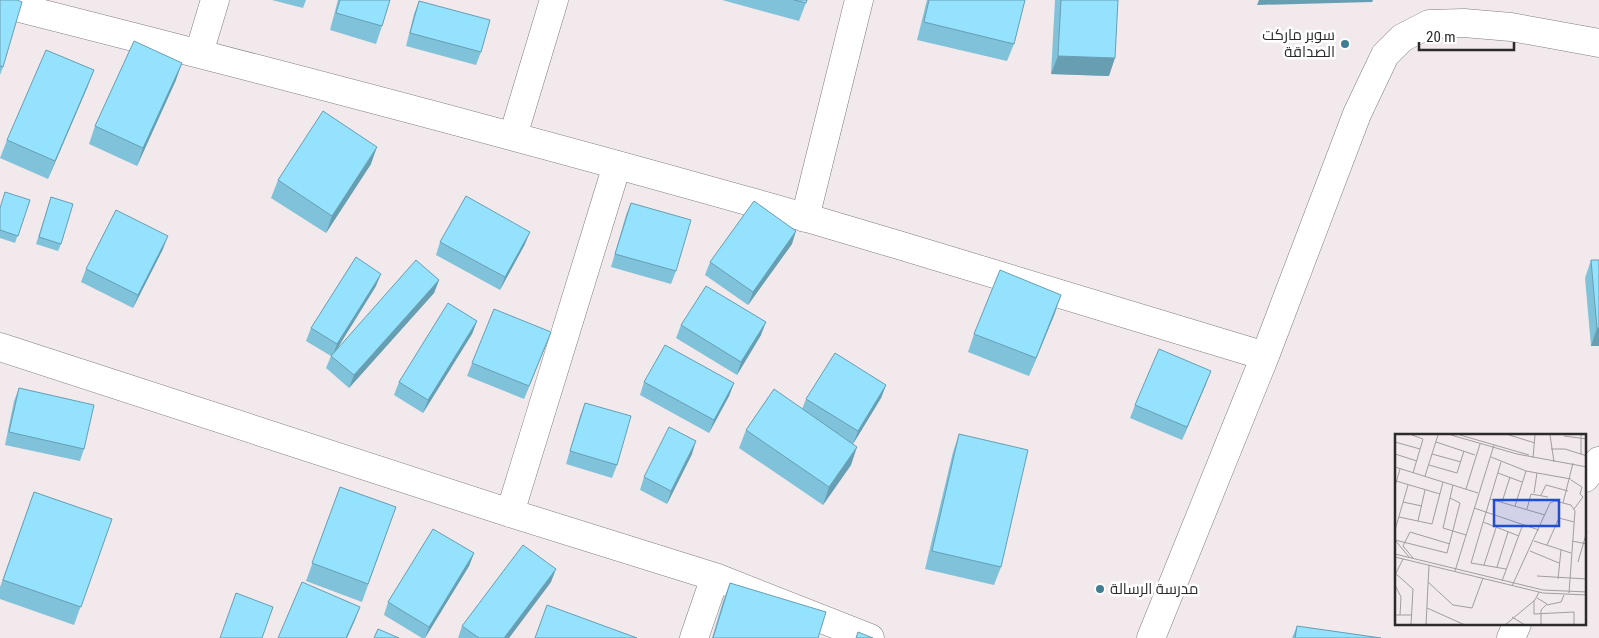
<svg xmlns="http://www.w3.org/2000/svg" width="1599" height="638" viewBox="0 0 1599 638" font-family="'Roboto Condensed',Cairo,sans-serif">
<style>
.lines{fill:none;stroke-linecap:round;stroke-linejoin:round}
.minor-casing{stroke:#827c7e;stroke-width:29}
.minor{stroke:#fff;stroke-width:28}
.wall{fill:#7fc2da}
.shaded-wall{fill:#689eb2}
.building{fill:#94e2fe;stroke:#689eb2}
.poi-dot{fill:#3f7d92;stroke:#fff;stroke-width:2}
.labels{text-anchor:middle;stroke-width:5;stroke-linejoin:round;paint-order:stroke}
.poi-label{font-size:15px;fill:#2c2a2b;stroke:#fff;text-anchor:end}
.inset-road{fill:none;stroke:#a29d9f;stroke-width:1}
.view{fill:#1d4ed8;fill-opacity:0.15;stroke:#1d4ed8;stroke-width:2.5}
.inset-edge{fill:none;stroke:#2c2a2b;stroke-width:2.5}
</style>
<rect width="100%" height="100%" fill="#f1e9ec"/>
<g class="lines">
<defs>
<path id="minor" d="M0,3C269,71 537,141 804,217C958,262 1111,310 1265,356
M199,53L215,0
M513,136L554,0
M805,218L859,0
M0,347L510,513L715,577L870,638
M1585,478L1599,461
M510,513L617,165
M694,638L715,577
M1151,638L1265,356L1357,114L1385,55L1402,38L1429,24L1464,23L1511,27L1599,43
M1511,638L1517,624"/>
</defs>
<use href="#minor" class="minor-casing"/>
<use href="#minor" class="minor"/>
</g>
<path class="wall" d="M0,0L3,67L0,75Z
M272,0H306L303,8Z
M338,0H390L382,26L376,44L330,30Z
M722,0H807L799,21Z
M927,0H1025L1014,44L1007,61L917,40Z
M1055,0H1118L1109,76L1051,74Z
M419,1L481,52L476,65L406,46L414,14Z
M94,70L87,88L48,179L0,158L7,140Z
M176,80L137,166L89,144L95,126Z
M371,164L326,233L271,198L278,180Z
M51,197L61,244L58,251L36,244Z
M30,200L15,243L0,238V207Z
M631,203L676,271L671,284L611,267L626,215Z
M440,242L525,244L500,290L436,255Z
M792,244L748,305L705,275L710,262Z
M163,249L133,308L81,282L86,269Z
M1591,260L1599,346H1591L1585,278Z
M439,280L434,293L349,388L326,368L331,356L306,341L311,328L376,286L337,349Z
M1055,313L1029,376L968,352L974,334Z
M477,321L472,334L423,413L394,395L399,382Z
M681,325L761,335L737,375L676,338Z
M546,345L524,399L467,376L472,363Z
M644,382L734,383L729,396L709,433L640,395Z
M1206,384L1182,440L1130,418L1135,405Z
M886,385L881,398L853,444L851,465L823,505L739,448L746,430L802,409L806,399Z
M19,388L84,449L80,461L5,445L14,401Z
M585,403L617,465L612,478L566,464L580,416Z
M959,434L1001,567L994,585L925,569L953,452Z
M692,454L667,504L640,490L644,477Z
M340,487L396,507L362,602L306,581Z
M34,492L112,519L74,625L0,599V587Z
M474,553L469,566L425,638H422L384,615L388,602Z
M551,582L509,638H458L462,626Z
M730,583L818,638H712L723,601Z
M1297,626L1381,638H1292Z"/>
<path class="shaded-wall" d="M1259,0H1373L1372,2L1257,5Z
M1058,56L1115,58L1109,76L1051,74Z
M182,63L176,80L137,166L143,148Z
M94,70L87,88L48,179L55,161Z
M377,147L371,164L326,233L332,216Z
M796,231L792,244L748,305L753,292Z
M530,232L525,244L500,290L505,277Z
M168,236L163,249L133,308L138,295Z
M381,274L376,286L332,357L337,344Z
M439,280L434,293L349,388L354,375Z
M1061,295L1055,313L1029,376L1036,358Z
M477,321L472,334L423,413L428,400Z
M766,322L761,335L737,375L741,362Z
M1597,328H1599V346H1591Z
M551,332L546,345L524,399L529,386Z
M1211,371L1206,384L1182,440L1187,427Z
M734,383L729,396L709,433L714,420Z
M886,385L881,398L853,444L858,431Z
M696,441L692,454L667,504L671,491Z
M857,447L851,465L823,505L829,487Z
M474,553L469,566L425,638L429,627Z
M556,569L551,582L509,638H504Z
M360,607L355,620L347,638H346Z"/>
<path class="building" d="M0,0H17L22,2L3,67L0,66Z
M340,0H390L382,26L336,13Z
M794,0H807L806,3Z
M929,0H1025L1014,44L924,22Z
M1061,0H1118L1115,58L1058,56Z
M419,1L490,20L481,52L410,33Z
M134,41L182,63L143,148L95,126Z
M46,50L94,70L55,161L7,140Z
M323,111L377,147L332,216L278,180Z
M5,192L30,200L18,236L0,230V208Z
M466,196L530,232L505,277L440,242Z
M51,197L73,204L61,244L39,237Z
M754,201L796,231L753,292L710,262Z
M631,203L691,220L676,271L615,254Z
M116,210L168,236L138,295L86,269Z
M356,257L381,274L337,344L311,328Z
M416,260L439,280L354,375L331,356Z
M1591,260H1599V328H1597Z
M1000,270L1061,295L1036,358L974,334Z
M706,286L766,322L741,362L681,325Z
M448,303L477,321L428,400L399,382Z
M494,309L551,332L529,386L472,363Z
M665,345L734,383L714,420L644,382Z
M1159,349L1211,371L1187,427L1135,405Z
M835,353L886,385L858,431L806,399Z
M19,388L94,405L84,449L9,432Z
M774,389L857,447L829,487L746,430Z
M585,403L631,416L617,465L570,451Z
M669,427L696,441L671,491L644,477Z
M959,434L1028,450L1001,567L932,551Z
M340,487L396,507L368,584L312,563Z
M34,492L112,519L81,607L3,580Z
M433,529L474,553L429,627L388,602Z
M523,545L556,569L504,638H479L462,626Z
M302,582L360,607L346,638H278Z
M730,583L826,612L818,638H713Z
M236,593L273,607L262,638H220Z
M547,605L637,638H535Z
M1297,626L1381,638H1295Z
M378,629L399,638H374Z
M858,632L873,638H856Z"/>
<g class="poi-dot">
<circle cx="1345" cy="44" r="5"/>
<circle cx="1100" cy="589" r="5"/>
</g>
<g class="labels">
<g class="poi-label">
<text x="1335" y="40">سوبر ماركت<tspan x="1335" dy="17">الصداقة</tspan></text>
<text x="1110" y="594" text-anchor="start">مدرسة الرسالة</text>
</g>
</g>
<g transform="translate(1395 434)">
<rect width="191" height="191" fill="#f1e9ec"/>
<path class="inset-road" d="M17,1L28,5L18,39M56,1L122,20L192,33M65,1L134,21M114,1L140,9M155,1L159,28M186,1V20M169,2L192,5M0,8L25,15M41,8L80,21M156,15H170L192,22M0,20L22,27M37,20L66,28M96,23L131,37L176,45M138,24L140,1M106,28L76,129L111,135M34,31L62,39L69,17M0,33L83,59M103,39L127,48M30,42L43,1M176,46L187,53L185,60L188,63L179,75M1,47L45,60M58,51L48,94L71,101M0,52L5,35M71,55L85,10M139,59L142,39M146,61L151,51L173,57M95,65L150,81M8,68L27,72M107,68L115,43M168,69L178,29M120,72L131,37M79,74L144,96M132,75L136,60L153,63M4,83L37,90L48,48M23,87L30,56M88,88L124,102M0,96L13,51M0,106L52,119L65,69L55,64M0,106L14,123M139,107L176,119M177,107L192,110M152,111L164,84L179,88M8,112L15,98L55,110M8,112L18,124M135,117L164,129M0,120L148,156L192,158M0,123L148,159L192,161M183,128L192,97M89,131L101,94M102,133L113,98M60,137L99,11M0,139L18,155L16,191M1,139L8,125M142,142L192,145M163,145L166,116M107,147L128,90M33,148L58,171L77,174L88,144M0,151L6,163L5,181M117,152L155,69L160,67L176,71L180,77L174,159M142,164L152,170L146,176V191M139,167V180L179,178V191M152,171L166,168L169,161M32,174L70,191M0,181H17M117,183L130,191M31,191L34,131M110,191L140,166L144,158"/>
<path class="view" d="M99,66H164V92H99Z"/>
<rect width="191" height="191" class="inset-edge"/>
</g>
<path d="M1419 42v8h95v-8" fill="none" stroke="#2c2a2b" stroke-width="2.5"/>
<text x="1426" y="42" font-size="15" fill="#2c2a2b" stroke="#ffffff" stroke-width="4" paint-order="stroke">20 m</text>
</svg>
